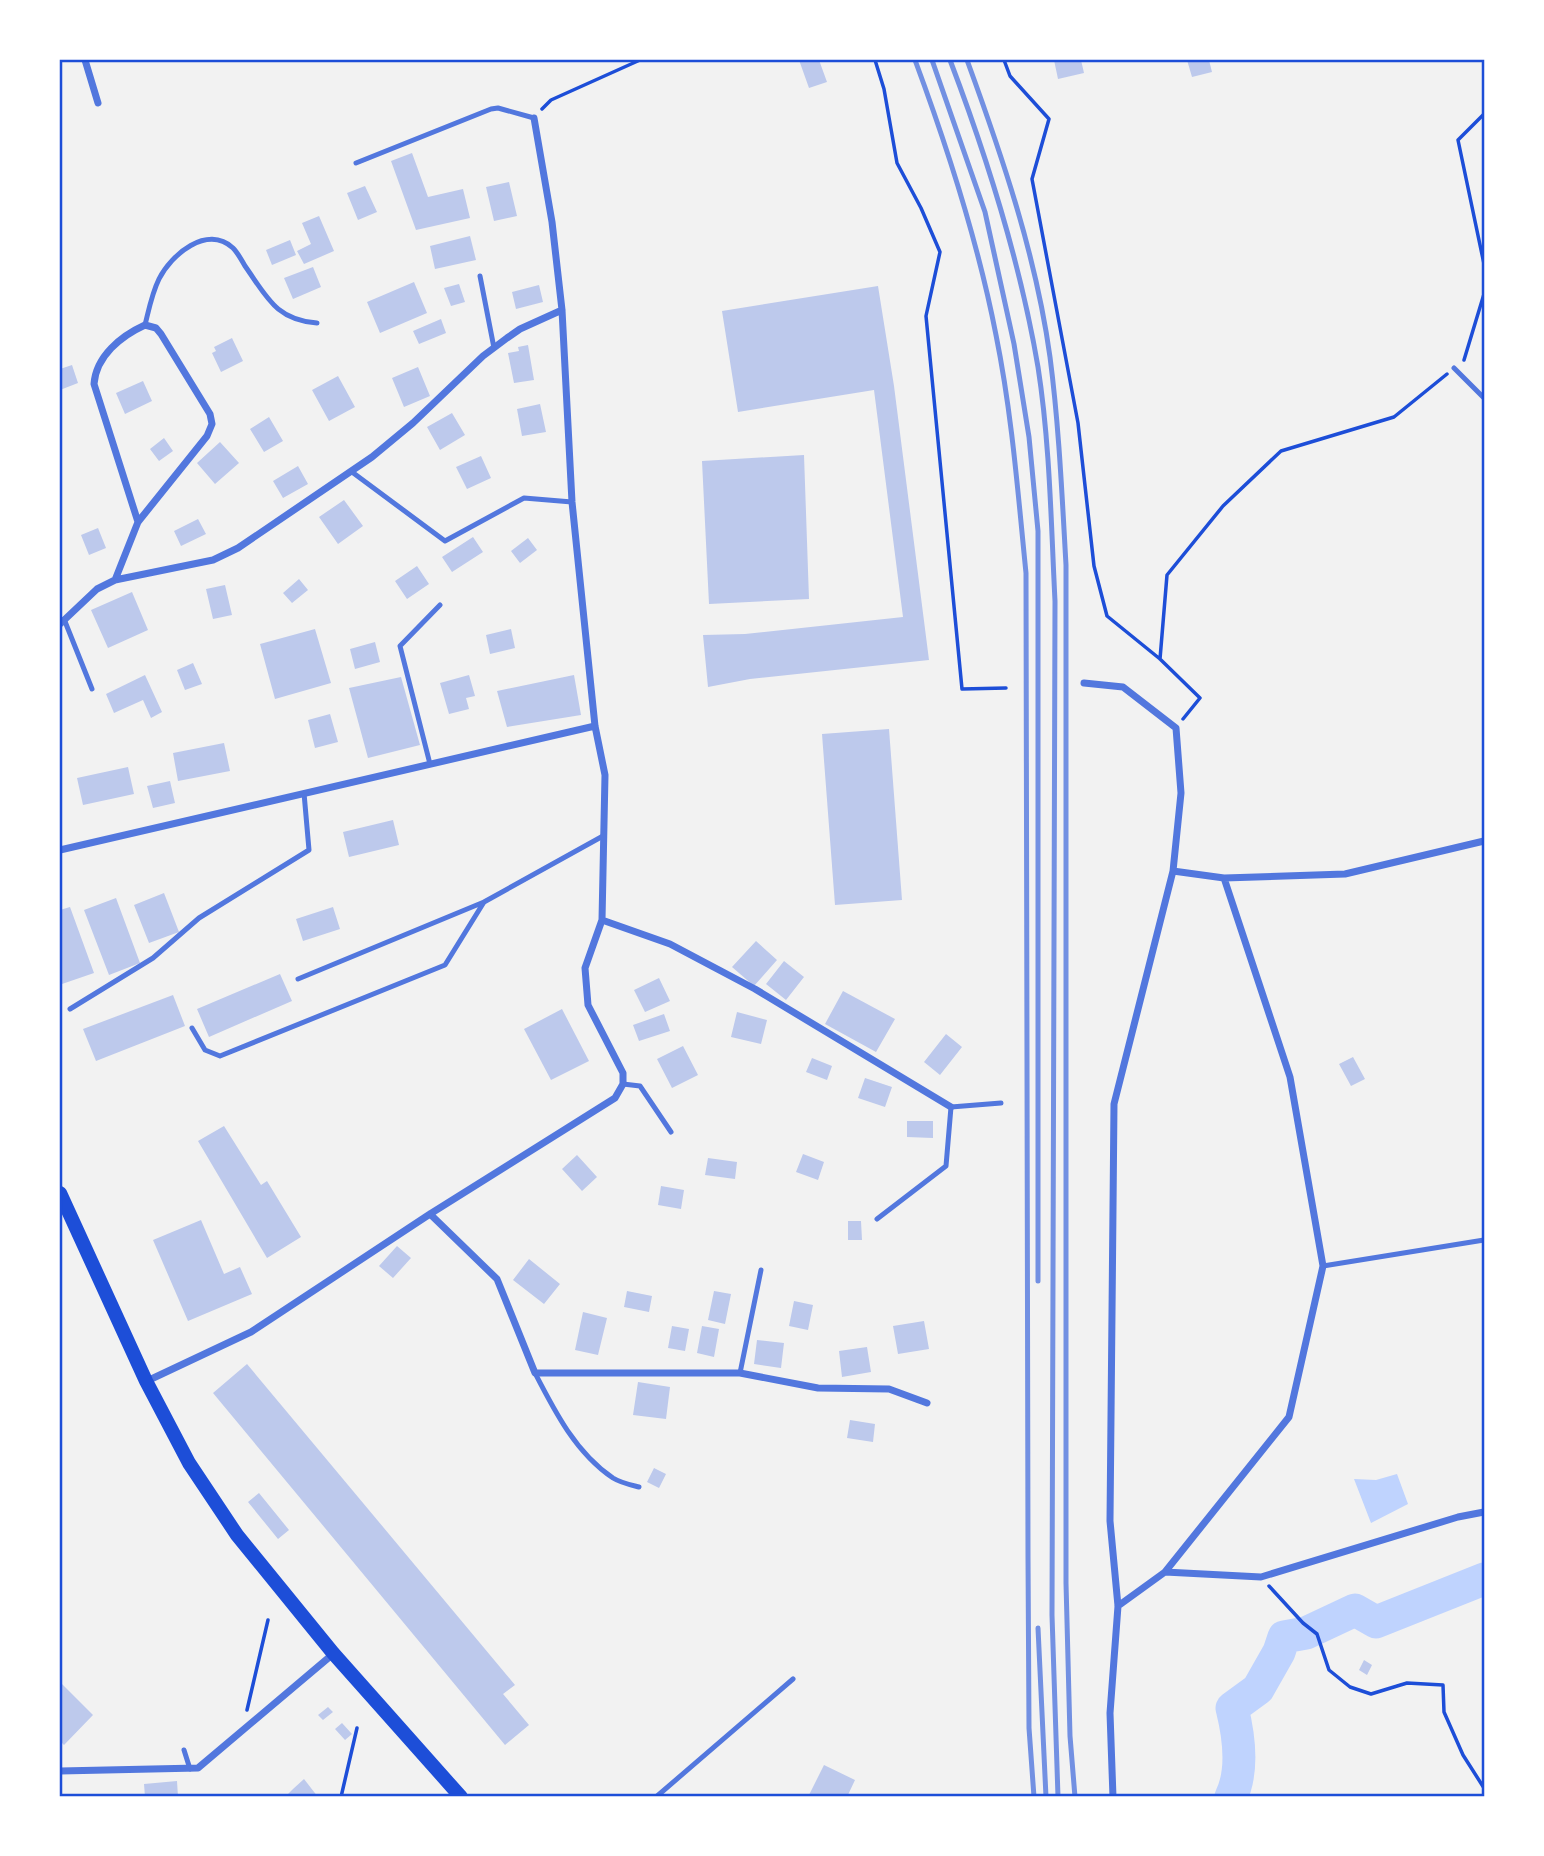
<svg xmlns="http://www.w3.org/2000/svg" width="1544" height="1856" viewBox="0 0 1544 1856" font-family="'PT Sans',sans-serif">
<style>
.water{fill:#bfd3fe}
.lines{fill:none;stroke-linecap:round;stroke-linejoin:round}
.river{stroke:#bfd3fe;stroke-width:33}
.building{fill:#bdc9ec}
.path{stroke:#1d4ed8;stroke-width:3.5}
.service{stroke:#5277de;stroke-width:5}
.minor{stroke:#5277de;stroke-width:7}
.secondary{stroke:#1d4ed8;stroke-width:14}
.rail{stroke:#7290e2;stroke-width:5}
.neatline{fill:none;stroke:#1d4ed8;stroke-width:2.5}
</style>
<rect width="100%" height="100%" fill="#f2f2f2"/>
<path class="water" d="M1397,1474L1408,1504L1371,1523L1354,1479L1376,1480Z"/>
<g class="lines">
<path class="river" d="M1231,1797C1244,1770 1239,1736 1232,1708L1258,1689L1279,1652L1284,1637L1306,1633L1355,1610L1376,1622L1484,1579"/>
</g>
<path class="building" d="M799,60H819L827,82L809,88Z
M1054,60H1081L1084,73L1058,79Z
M1187,60H1209L1212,72L1192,77Z
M412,153L428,197L463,189L470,218L416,230L391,161Z
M509,182L517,216L494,221L486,187Z
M365,186L377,212L358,220L347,193Z
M319,216L334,251L304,264L297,251L311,244L302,223Z
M470,236L476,260L435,269L430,246Z
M290,240L296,255L272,265L266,250Z
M313,267L321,287L293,299L284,278Z
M414,282L427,313L380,333L367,302Z
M459,284L465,302L451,306L444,288Z
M539,285L543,302L516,309L512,292Z
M878,286L894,386L929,660L750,679L708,687L703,635L745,634L903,617L874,390L738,412L722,311Z
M441,319L446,333L419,344L413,331Z
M232,338L243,361L221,372L212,353L216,351L214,347Z
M528,345L534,380L514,383L508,353L519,351L518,347Z
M72,365L78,383L60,390V369Z
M418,367L430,396L404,407L392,378Z
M338,376L355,407L329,421L312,390Z
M143,381L152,401L125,414L116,393Z
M540,404L546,432L522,436L517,409Z
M452,413L465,435L440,450L427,427Z
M269,417L283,441L264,452L250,429Z
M164,438L173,451L159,461L150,449Z
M220,442L239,463L215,484L197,463Z
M804,455L809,599L709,604L702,461Z
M481,456L491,478L467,489L456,467Z
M298,466L308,484L283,498L273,481Z
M344,500L363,526L338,544L319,517Z
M198,519L206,534L181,546L174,531Z
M98,528L106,548L89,555L81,535Z
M473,537L483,552L452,572L442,557Z
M528,538L537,550L520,563L511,551Z
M417,566L429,584L407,599L395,581Z
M299,579L308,590L292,603L283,593Z
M225,585L232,615L213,619L206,589Z
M132,592L148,630L108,648L91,610Z
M315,629L331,683L275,699L260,644Z
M511,629L515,648L490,654L486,635Z
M375,642L380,662L355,669L350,649Z
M193,663L202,684L185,690L177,670Z
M145,675L162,712L151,718L143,700L114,713L106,694Z
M469,675L475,696L466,698L469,709L449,714L440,683Z
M574,675L581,715L507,727L497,691Z
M401,677L420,745L368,758L349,688Z
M330,714L338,742L315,748L308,720Z
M889,729L902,900L835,905L822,734Z
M224,743L230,771L178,781L173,753Z
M128,767L134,794L83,805L77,778Z
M170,781L175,803L153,808L147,786Z
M393,820L399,845L349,857L343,832Z
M164,893L179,932L149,943L134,905Z
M116,898L140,963L109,975L84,910Z
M70,907L94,973L62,984L60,978V910Z
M333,907L340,929L303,941L296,919Z
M756,941L777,960L754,986L732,967Z
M784,961L804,977L786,1000L766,984Z
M280,974L292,1001L209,1037L197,1009Z
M659,978L670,1001L645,1012L634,990Z
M843,991L895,1019L876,1052L825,1024Z
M173,995L185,1026L96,1061L83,1029Z
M562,1009L589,1061L551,1080L524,1029Z
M737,1012L767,1020L761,1044L731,1037Z
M664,1014L670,1031L639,1041L633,1025Z
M946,1034L962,1047L940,1075L924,1062Z
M683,1046L698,1075L672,1088L657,1059Z
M1353,1057L1365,1079L1351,1086L1339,1064Z
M812,1058L832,1066L827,1080L806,1072Z
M865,1078L892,1087L885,1107L858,1098Z
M907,1121H933V1138L907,1137Z
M224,1126L261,1185L267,1181L301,1237L267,1258L198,1141Z
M803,1154L824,1162L818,1180L796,1172Z
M577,1155L597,1177L582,1191L562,1169Z
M708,1158L737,1162L735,1179L705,1175Z
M661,1186L684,1190L681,1209L658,1205Z
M201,1220L224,1274L240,1267L252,1294L188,1321L153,1240Z
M848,1221H861L862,1240H848Z
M397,1246L411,1258L393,1278L379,1266Z
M529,1259L560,1284L544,1304L513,1280Z
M627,1291L652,1296L649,1312L624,1307Z
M714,1291L731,1294L725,1324L708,1320Z
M794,1301L813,1305L808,1330L789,1326Z
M583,1312L607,1318L598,1355L575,1350Z
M924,1321L929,1349L898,1354L893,1326Z
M672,1326L689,1329L685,1351L668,1348Z
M702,1326L719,1329L714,1357L697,1353Z
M757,1340L784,1343L781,1368L754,1364Z
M867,1347L871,1372L842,1377L839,1351Z
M247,1364L515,1685L503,1694L529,1725L505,1745L213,1393Z
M638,1382L670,1387L666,1419L633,1415Z
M850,1420L875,1424L873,1442L847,1438Z
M654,1468L666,1474L659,1488L647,1482Z
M259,1493L289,1530L278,1539L248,1502Z
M1364,1660L1372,1665L1367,1675L1359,1670Z
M60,1682L93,1715L64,1745L60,1741Z
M328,1707L333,1712L323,1720L318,1715Z
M342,1723L352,1734L345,1740L335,1729Z
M824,1765L855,1780L847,1797H808Z
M304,1779L318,1797H285L293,1789Z
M177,1781L178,1797H145L144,1784Z"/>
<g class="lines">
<path class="path" d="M875,60L884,89L897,163L921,208L940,252L926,316L962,689L1006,688
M1004,60L1010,76L1049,119L1032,179L1078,423L1094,566L1107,616L1160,659L1200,698L1183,719
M542,109L551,100L640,60
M1484,114L1458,140L1484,264
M1464,360L1484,294
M1160,659L1167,575L1223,506L1281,451L1394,417L1447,374
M1269,1586L1303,1623L1317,1634L1329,1670L1350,1687L1371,1694L1407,1683L1443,1685L1444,1712L1463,1755L1484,1788
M247,1710L268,1620
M341,1797L357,1728"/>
<path class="service" d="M356,163L491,109L498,108L534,118
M480,276L494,348
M145,325C149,309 152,293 159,279C171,255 207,224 233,248C238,253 242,261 245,266C267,297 276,320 317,323
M1454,368L1484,398
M352,472L445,541L524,498L572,502
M64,619L92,689
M430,764L400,646L440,605
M298,979L484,902
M70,1009L153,958L199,918L309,850L304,793
M192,1028L205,1050L220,1056L445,965L484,902L603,836
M623,1084L640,1086L671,1132
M877,1219L946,1166L951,1107L1001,1103
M1323,1266L1484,1240
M535,1373C555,1412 576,1453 613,1478C621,1483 631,1485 639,1487
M740,1373L761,1270
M184,1750L190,1769
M656,1797L793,1679"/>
<path class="minor" d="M85,60L98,103
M115,580L138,522L207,436L212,424L210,414L161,334L156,328L145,325C121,336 96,356 94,384L138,522
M60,624L97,589L115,580L213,560L238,548L372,457L413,423L483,356L507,338L520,329L562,310
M1084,683L1123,687L1176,728L1181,793L1173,871L1114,1104L1110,1521L1118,1606L1110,1713L1113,1797
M60,850L595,726
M1224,878L1345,874L1484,841
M602,920L670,944L755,989L951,1107
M430,1214L497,1279L535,1373H740L818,1388L889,1389L927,1403
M147,1381L251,1332L430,1214L615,1098L623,1084V1073L588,1005L585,968L602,920L605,775L595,726L572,502L562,310L552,222L534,118
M1165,1572L1289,1417L1323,1266L1290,1077L1224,878L1173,871
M1118,1606L1165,1572L1261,1577L1458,1517L1484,1512
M60,1771L198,1768L333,1654"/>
<path class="secondary" d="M60,1193L146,1381L189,1463L237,1535L333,1653L461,1797"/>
<path class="rail" d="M915,60C948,149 978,242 996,335C1012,414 1018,494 1026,573L1028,1556L1029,1728L1034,1797
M932,60L985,212L1014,344L1029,437L1038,531V1281
M950,60C988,160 1020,261 1038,367C1050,444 1051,523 1055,601L1052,1615L1058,1797
M967,60C1002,156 1036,255 1050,357C1059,426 1062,495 1066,565V1583L1070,1736L1075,1797
M1038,1628L1046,1797"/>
</g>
<rect width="1544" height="1856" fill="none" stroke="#ffffff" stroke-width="122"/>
<rect x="61" y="61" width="1422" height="1734" class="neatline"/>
</svg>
